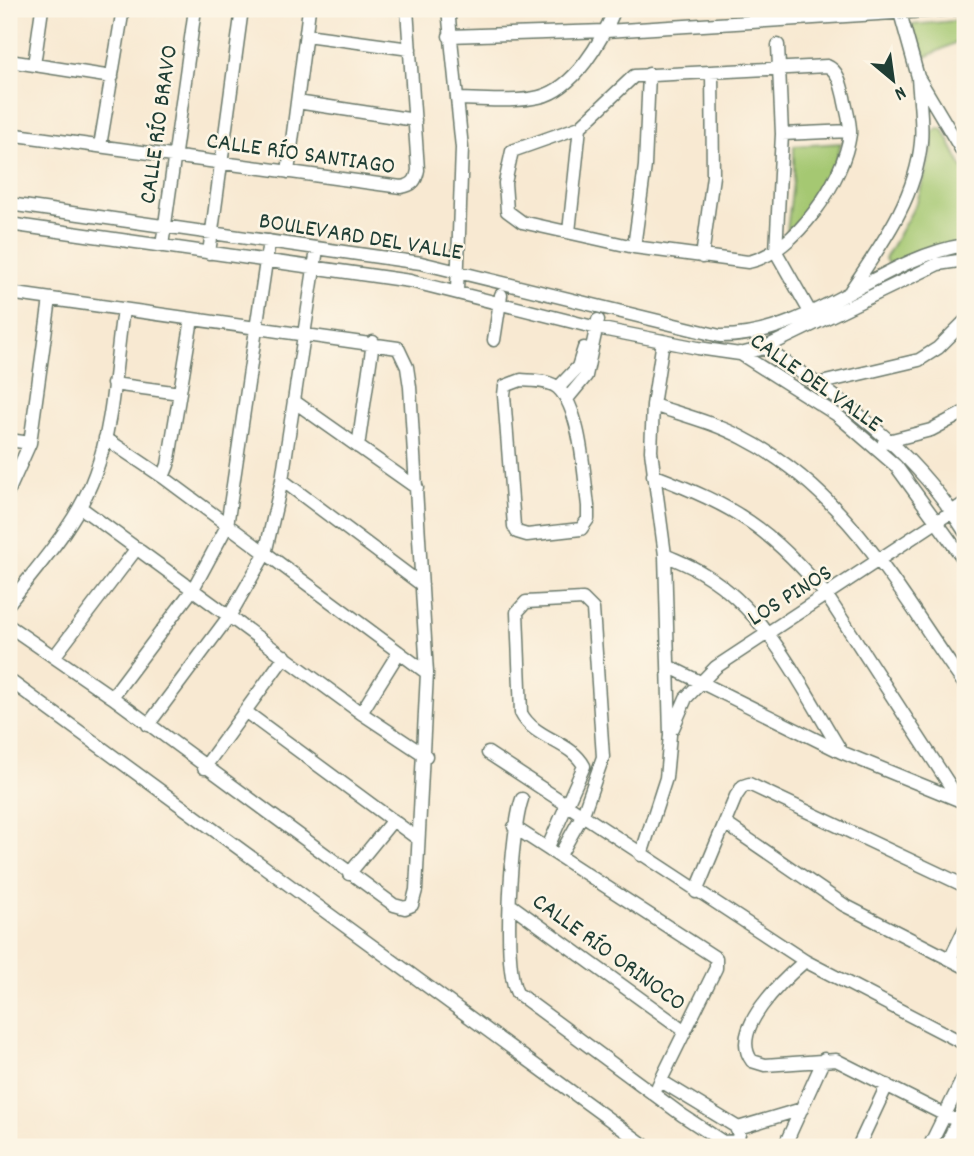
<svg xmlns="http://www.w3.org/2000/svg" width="974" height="1156" viewBox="0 0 974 1156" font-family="Dekko,sans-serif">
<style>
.green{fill:#a5c872;stroke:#628253;stroke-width:2}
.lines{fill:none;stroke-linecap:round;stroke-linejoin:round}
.minor-casing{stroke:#6b796b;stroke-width:15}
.minor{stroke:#fff;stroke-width:12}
.labels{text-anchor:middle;stroke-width:5;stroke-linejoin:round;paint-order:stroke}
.street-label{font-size:24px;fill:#1f3d34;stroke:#fcf5e5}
</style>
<rect width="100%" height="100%" fill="#fcf5e5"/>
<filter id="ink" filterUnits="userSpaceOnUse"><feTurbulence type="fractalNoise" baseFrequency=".0143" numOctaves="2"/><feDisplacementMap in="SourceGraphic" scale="14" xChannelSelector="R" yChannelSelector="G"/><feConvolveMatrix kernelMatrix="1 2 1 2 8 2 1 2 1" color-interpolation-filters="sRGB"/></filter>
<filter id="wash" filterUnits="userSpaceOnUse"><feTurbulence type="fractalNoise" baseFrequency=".00686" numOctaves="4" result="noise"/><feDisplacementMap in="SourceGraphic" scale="28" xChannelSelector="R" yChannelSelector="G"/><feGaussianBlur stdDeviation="1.57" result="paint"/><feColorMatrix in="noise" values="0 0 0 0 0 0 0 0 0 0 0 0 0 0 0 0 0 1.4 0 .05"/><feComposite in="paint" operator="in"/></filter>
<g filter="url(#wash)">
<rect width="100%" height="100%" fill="#f8e9d2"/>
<path class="green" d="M964,20L965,38L926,57L910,25Z
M938,128L943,129L965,173V243L891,267L885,259L917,202L932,150L931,133Z
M841,143C836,165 811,225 787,230L794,175V146Z"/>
</g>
<g filter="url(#ink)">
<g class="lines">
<defs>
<path id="minor" d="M448,9L462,148L457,291
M899,9L918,77L965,156
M306,35L410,49
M449,36L606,31L958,9
M778,45L782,134L776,252L810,312
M9,61L112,77
M34,65L42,9
M827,66C839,71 841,86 844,97C846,109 851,123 850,134C844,180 795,253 748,262L634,247L522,222L507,211L505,183L512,151L580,127L634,76Z
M457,99C483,99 513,103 539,97C575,89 602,40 615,9
M297,102L415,120
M9,134L401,187C413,185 416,181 418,170L407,9
M782,134L850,131
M100,146L123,9
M288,172L309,9
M9,204L421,263L720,336C810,337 879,258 965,245
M9,224L410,281L597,328L698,348L740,354L764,348L938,264L965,260
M569,232L580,127
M162,246L195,9
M634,247L645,166L649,74
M209,253L242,9
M702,257L713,176L712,72
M851,290C881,245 916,198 921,142C923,121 919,98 918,77
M9,293L398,348L407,367L410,387L427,673L416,890L412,905L405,908L394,905L112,697L9,626
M494,340L501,295
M758,344C839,397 914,448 965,532
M739,353L837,415L896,466L965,561
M521,380C532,381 549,380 558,388C581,409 584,476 588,506V519L581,529L527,535L517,532L514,526L504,395L505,386Z
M821,383L919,360L938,348L965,321
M113,384L180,393
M558,388L578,367L584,348
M567,399L586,376L598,320
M295,402L417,488
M653,405C683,415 715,423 743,438C847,491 900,594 965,685
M105,438L163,477L427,673
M9,440L30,443
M884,442L931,430L965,412
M358,447L373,342
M653,475C736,507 769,527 827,596L960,801
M163,477L168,465L192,319
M282,480L422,585
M9,490L30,443L50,299
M80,507L361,713L426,756
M665,555C678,561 692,566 704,574C768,612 803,690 841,751
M9,603C40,564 78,522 95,474C114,423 115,363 123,310
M54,657L137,548
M670,667L841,752L961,801
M9,680L647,1147
M112,697L193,589L227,526L269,241
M246,712L418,839
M361,713L399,652
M148,725L230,615L265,554L282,480L317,249
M673,728L686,698L716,667L965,503
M488,753L805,961L965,1044
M204,768L285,656
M522,799C511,830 502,966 517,993L682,1115L723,1142L737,1141L739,1134L735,1126L661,1081
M726,824L844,905L965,967
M514,827L716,958V968L658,1086
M548,847L584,766C571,741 534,739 521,713L517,612L526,602L583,599L593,609L603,757L583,814L560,855
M641,855L666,778L670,735L665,555L651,451L653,405L663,341
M349,874L393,820
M696,892L736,796L743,786L749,784L965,886
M511,905L685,1031
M950,959L965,928
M805,961C784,979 728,1030 752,1061L765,1065L836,1060L965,1125
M738,1128L802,1109
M784,1147L824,1059
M858,1147L887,1085
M929,1147L965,1074
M945,1147L965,1106"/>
</defs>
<use href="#minor" class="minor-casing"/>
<use href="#minor" class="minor"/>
</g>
</g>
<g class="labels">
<g class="street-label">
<text transform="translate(157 124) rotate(-82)" y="8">CALLE RÍO BRAVO</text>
<text transform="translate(301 152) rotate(8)" y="8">CALLE RÍO SANTIAGO</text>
<text transform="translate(361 235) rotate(9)" y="8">BOULEVARD DEL VALLE</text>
<text transform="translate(817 381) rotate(35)" y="8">CALLE DEL VALLE</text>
<text transform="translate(789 594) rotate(-32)" y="8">LOS PINOS</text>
<text transform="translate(610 951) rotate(36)" y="8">CALLE RÍO ORINOCO</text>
</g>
</g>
<rect width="974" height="1156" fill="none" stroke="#fcf5e5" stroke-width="35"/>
<g transform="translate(893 80) rotate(151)" stroke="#fcf5e5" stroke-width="5" paint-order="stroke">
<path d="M0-5L12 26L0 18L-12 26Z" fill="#1f3d34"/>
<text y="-10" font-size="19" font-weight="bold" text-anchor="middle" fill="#1f3d34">N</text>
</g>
</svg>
